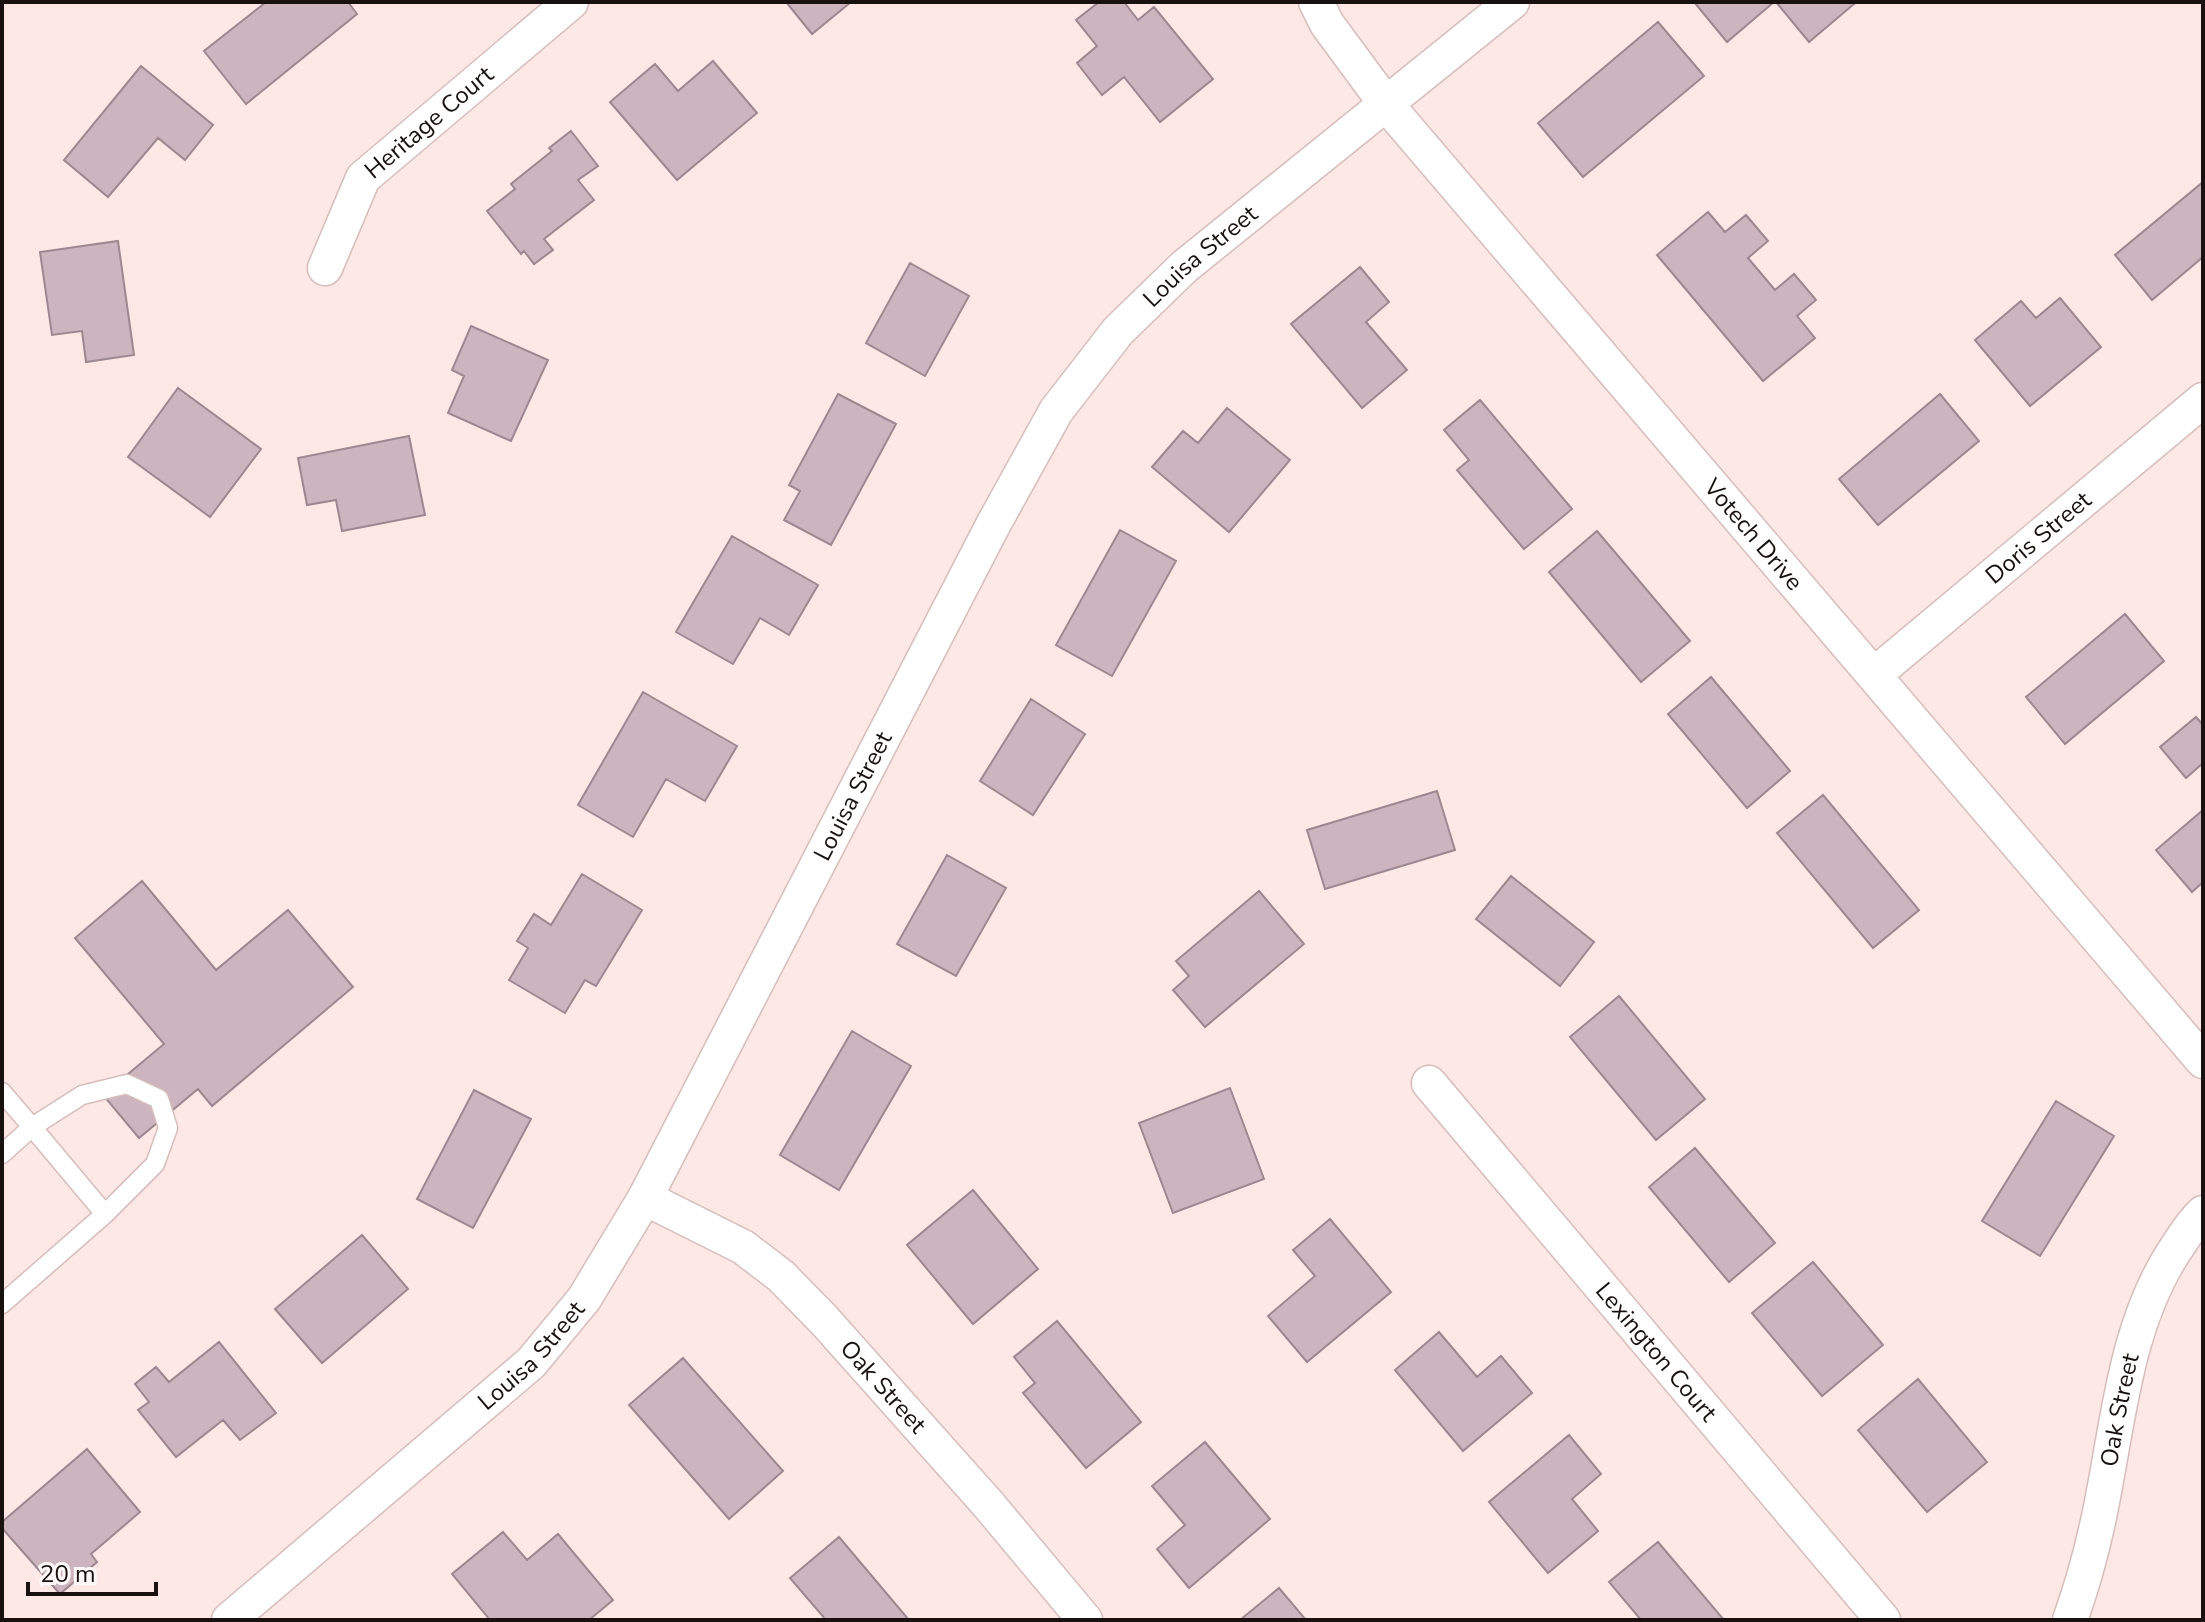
<svg xmlns="http://www.w3.org/2000/svg" width="2205" height="1622" viewBox="0 0 2205 1622" font-family="'Nunito Sans',sans-serif">
<style>
.building{fill:#ccb5bf;stroke:#9d8891;stroke-width:2}
.lines{fill:none;stroke-linecap:round;stroke-linejoin:round}
.service-casing{stroke:#d6bdba;stroke-width:21}
.minor-casing{stroke:#d6bdba;stroke-width:37}
.service{stroke:#fff;stroke-width:18}
.minor{stroke:#fff;stroke-width:34}
.labels{text-anchor:middle;stroke-width:8;stroke-linejoin:round;paint-order:stroke}
.street-label{font-size:24px;fill:#191110;stroke:#fff9f9}
</style>
<rect width="100%" height="100%" fill="#fde8e6"/>
<path class="building" d="M266,2H348L357,14L246,104L204,51Z
M786,2H851L812,34Z
M1099,2H1124L1138,20L1154,7L1213,79L1160,122L1124,77L1102,95L1077,63L1097,46L1076,20Z
M1694,2H1774L1727,42Z
M1776,2H1852L1854,4L1809,42Z
M1658,22L1704,76L1583,177L1538,123Z
M713,61L757,113L677,180L610,102L655,64L678,91Z
M141,66L213,125L185,160L158,138L108,197L64,160Z
M571,131L598,166L578,180L594,200L544,239L553,250L534,264L524,251L521,254L487,211L515,189L511,184L552,151L549,148Z
M2203,182V257L2152,300L2115,255Z
M1708,212L1725,232L1746,215L1768,241L1748,258L1775,290L1794,274L1816,300L1797,316L1815,338L1763,381L1657,255Z
M118,241L134,355L86,362L82,331L52,335L40,252Z
M910,263L969,296L925,376L866,343Z
M1360,267L1389,302L1366,322L1407,370L1362,408L1291,324Z
M2060,298L2101,347L2030,406L1975,340L2021,301L2036,318Z
M471,326L548,360L511,441L448,413L464,376L452,370Z
M178,388L261,449L210,517L128,457Z
M838,394L896,424L831,545L784,520L800,491L789,485Z
M1940,394L1979,441L1878,525L1839,479Z
M1480,400L1572,509L1524,549L1457,470L1469,460L1444,430Z
M1227,408L1290,460L1229,532L1152,467L1183,431L1198,443Z
M409,436L425,515L342,531L336,500L307,505L298,458Z
M1120,530L1176,561L1112,676L1056,645Z
M1597,531L1690,641L1641,682L1549,572Z
M732,536L818,585L789,635L760,618L733,664L676,632Z
M2125,614L2164,661L2065,744L2026,697Z
M1711,677L1790,771L1747,808L1668,714Z
M643,692L737,746L705,801L666,779L633,837L578,805Z
M1031,699L1085,734L1033,815L980,781Z
M2196,717L2203,725V763L2186,778L2160,747Z
M1437,791L1455,850L1325,889L1307,830Z
M1823,795L1919,910L1873,948L1777,833Z
M2203,810V882L2192,892L2156,850Z
M947,855L1006,888L956,976L897,944Z
M582,874L642,910L596,986L585,980L565,1013L509,980L528,948L517,941L534,914L551,925Z
M1511,876L1594,942L1560,986L1476,919Z
M142,881L216,970L288,910L353,987L212,1106L198,1089L139,1138L103,1095L164,1044L75,938Z
M1259,891L1304,944L1205,1027L1173,990L1189,976L1176,961Z
M1619,996L1705,1099L1656,1140L1570,1037Z
M852,1031L911,1066L839,1190L780,1155Z
M1230,1088L1264,1179L1173,1213L1139,1123Z
M474,1090L531,1119L473,1228L417,1199Z
M2056,1101L2114,1136L2040,1256L1982,1221Z
M1695,1148L1775,1243L1729,1282L1649,1187Z
M973,1190L1038,1269L973,1324L907,1245Z
M1330,1219L1391,1292L1307,1362L1268,1316L1315,1276L1293,1250Z
M362,1235L408,1289L322,1363L275,1309Z
M1813,1262L1883,1345L1822,1396L1752,1313Z
M1057,1321L1141,1422L1086,1468L1023,1393L1035,1383L1014,1357Z
M1439,1332L1477,1377L1501,1356L1532,1393L1463,1451L1395,1370Z
M219,1342L276,1413L240,1440L223,1420L176,1457L138,1410L149,1402L135,1384L156,1367L169,1382Z
M683,1358L783,1471L729,1519L629,1405Z
M1918,1379L1987,1462L1927,1512L1858,1430Z
M1569,1435L1601,1474L1572,1499L1598,1531L1548,1573L1489,1502Z
M1205,1442L1270,1519L1189,1588L1157,1549L1185,1525L1152,1486Z
M87,1449L140,1512L91,1554L97,1562L60,1594L2,1528V1522Z
M503,1532L527,1560L558,1534L613,1600L589,1620H490L452,1574Z
M839,1537L909,1620H826L790,1578Z
M1658,1542L1724,1620H1641L1609,1582Z
M1279,1588L1306,1620H1240Z"/>
<g class="lines">
<defs>
<path id="service" d="M2,1092L32,1127L82,1095L127,1084L159,1099L168,1128L155,1164L105,1214L2,1304
M2,1154L32,1127L105,1214"/>
<g id="minor">
<path id="s1" d="M1316,2L1327,24L1386,104L2203,1061"/>
<path id="s2" d="M325,268L363,178L571,2"/>
<path id="s3" d="M1874,675L2203,400"/>
<path id="s4" d="M1429,1083L1883,1620"/>
<path id="s5" d="M645,1198L743,1247L781,1276L824,1320L988,1504L1085,1620"/>
<path id="s6" d="M229,1620L531,1363L584,1299L645,1198L993,525L1056,411L1118,331L1184,267L1512,2"/>
<path id="s7" d="M2070,1620C2081,1589 2090,1558 2097,1526C2118,1433 2122,1328 2177,1247C2185,1235 2192,1223 2203,1213"/>
</g>
</defs>
<use href="#service" class="service-casing"/>
<use href="#minor" class="minor-casing"/>
<use href="#service" class="service"/>
<use href="#minor" class="minor"/>
</g>
<g class="labels">
<g class="street-label">
<text dy="8" stroke="none"><textPath href="#s2" startOffset="184">Heritage Court</textPath></text>
<text dy="8" stroke="none"><textPath href="#s6" startOffset="1698">Louisa Street</textPath></text>
<text dy="8" stroke="none"><textPath href="#s1" startOffset="690">Votech Drive</textPath></text>
<text dy="8" stroke="none"><textPath href="#s3" startOffset="214">Doris Street</textPath></text>
<text dy="8" stroke="none"><textPath href="#s6" startOffset="1050">Louisa Street</textPath></text>
<text dy="8" stroke="none"><textPath href="#s4" startOffset="352">Lexington Court</textPath></text>
<text dy="8" stroke="none"><textPath href="#s6" startOffset="402">Louisa Street</textPath></text>
<text dy="8" stroke="none"><textPath href="#s5" startOffset="308">Oak Street</textPath></text>
<text dy="8" stroke="none"><textPath href="#s7" startOffset="216">Oak Street</textPath></text>
</g>
</g>
<rect width="2205" height="1622" fill="none" stroke="#191110" stroke-width="8"/>
<path d="M28 1582v12h128v-12" fill="none" stroke="#191110" stroke-width="4"/>
<text x="40" y="1582" font-size="24" fill="#191110" stroke="#fff9f9" stroke-width="6" paint-order="stroke">20 m</text>
</svg>
